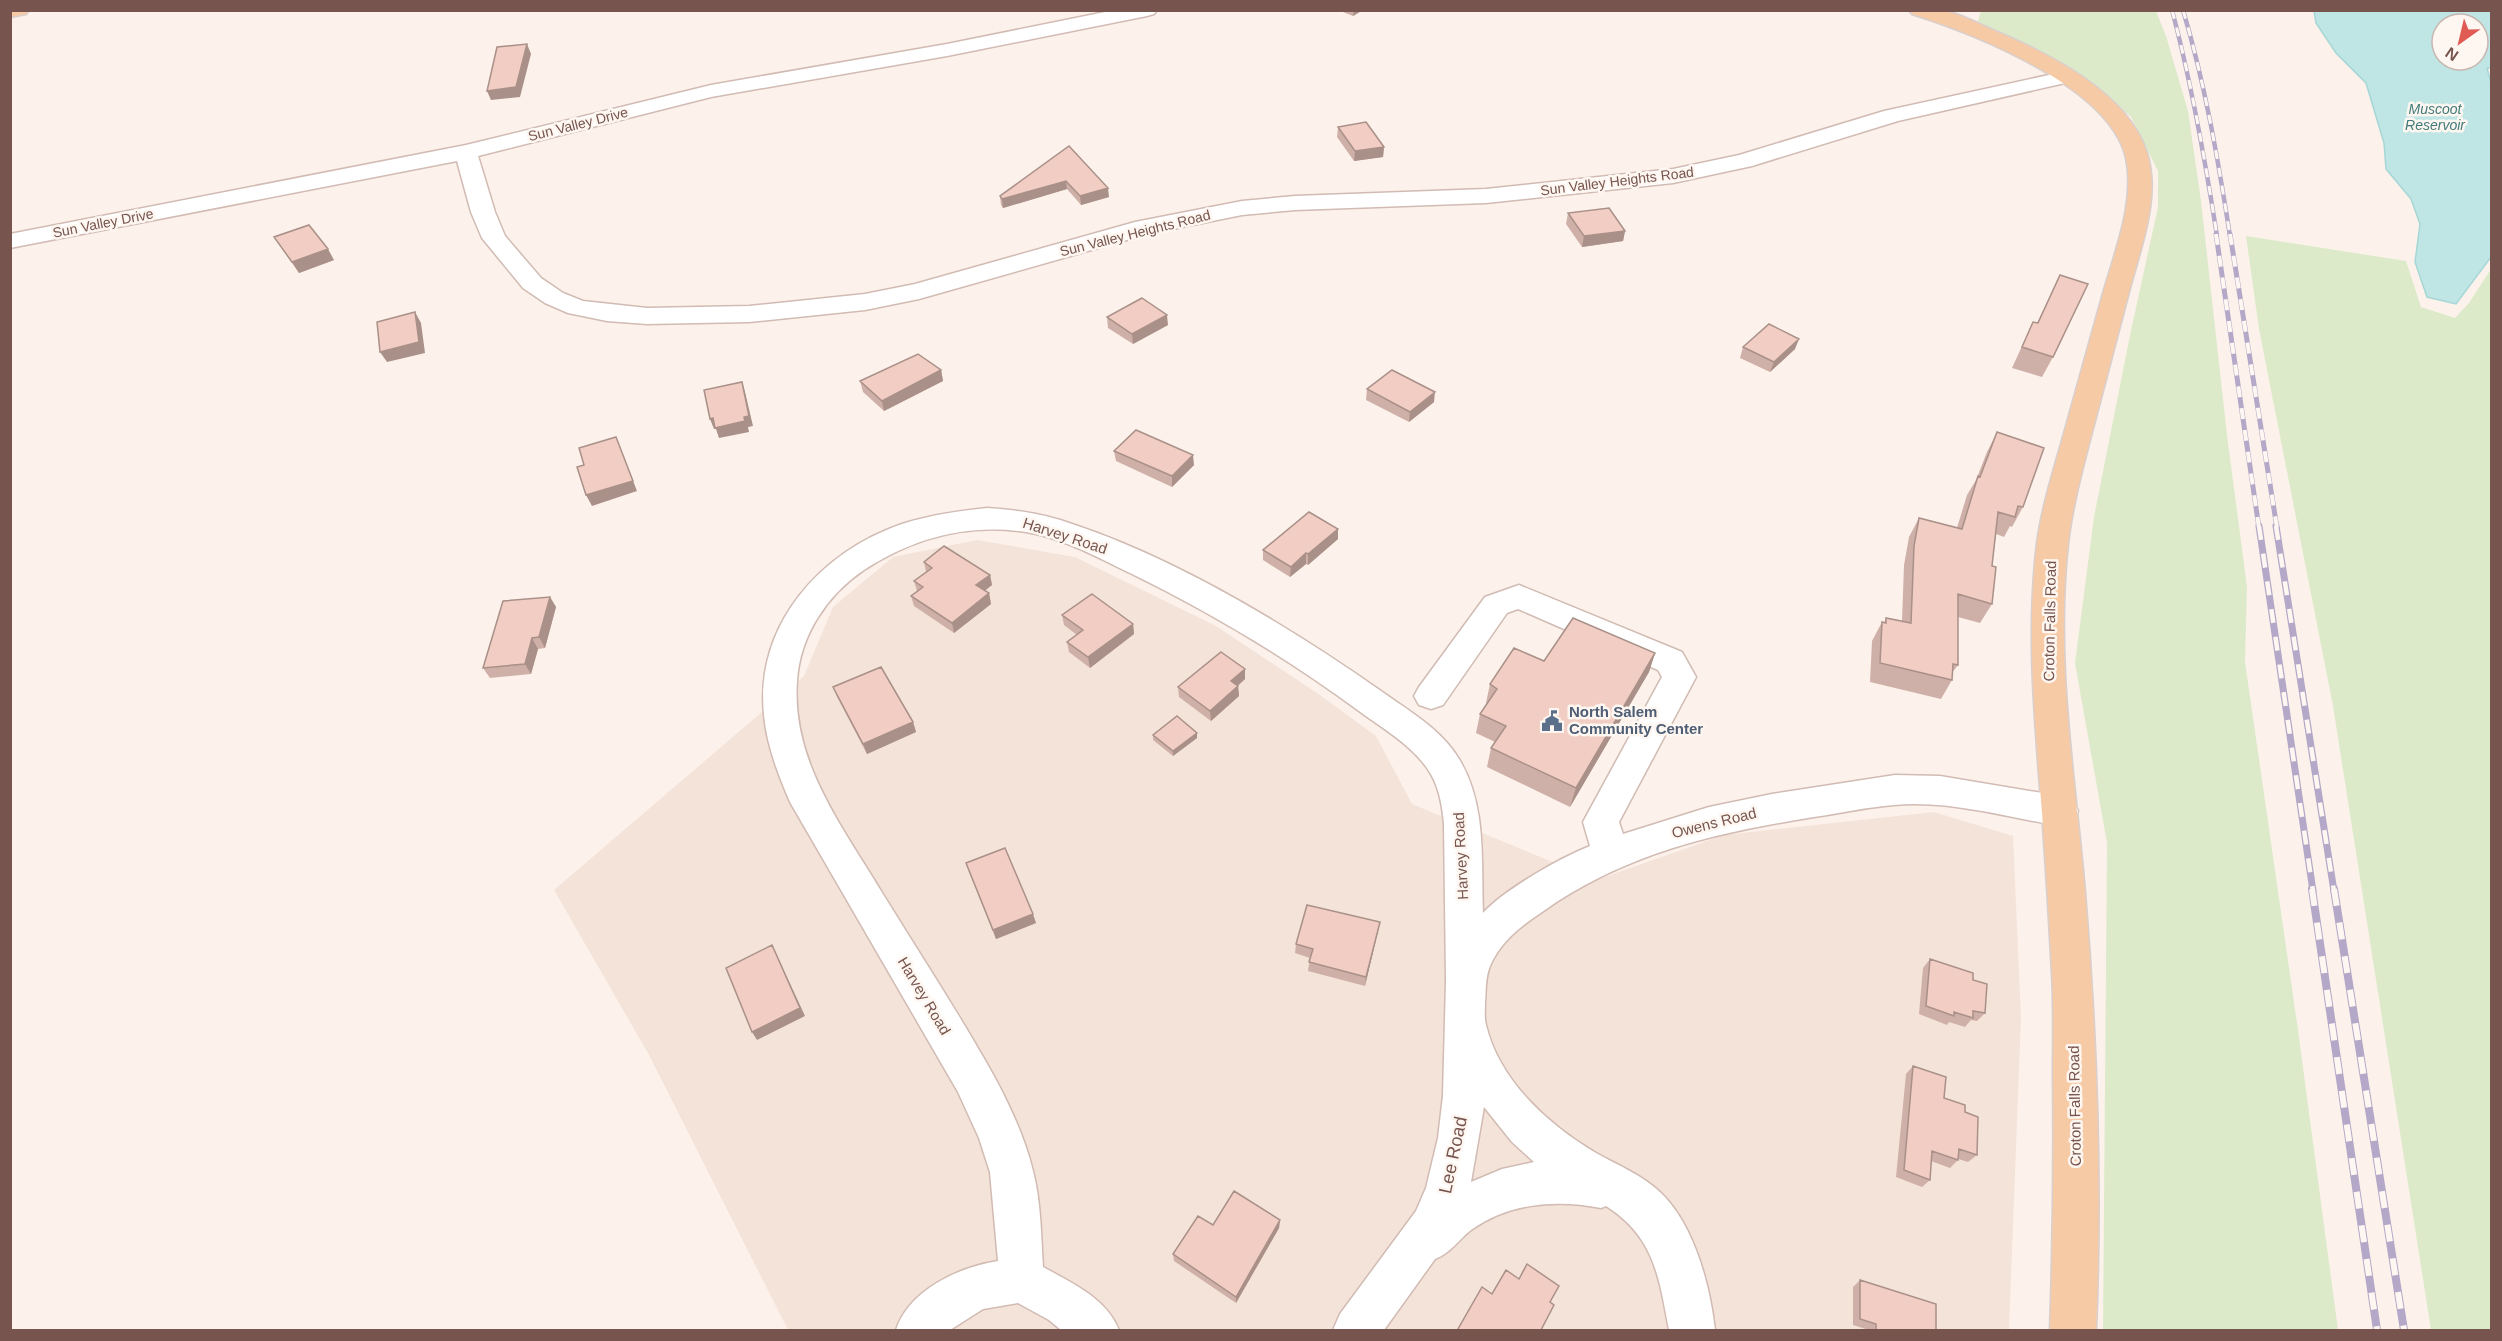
<svg xmlns="http://www.w3.org/2000/svg" width="2502" height="1341" viewBox="0 0 2502 1341" font-family="Arial,sans-serif">
<style>
.residential{fill:#f4e3d9}
.green{fill:#dceac9}
.water{fill:#bfe6e4;stroke:#a6d7d6;stroke-width:1.5;fill-rule:evenodd}
.lines{fill:none;stroke-linecap:round;stroke-linejoin:round}
.minor-casing{stroke:#d1bbb3;stroke-width:3}
.major-casing{stroke:#d9cfcd;stroke-width:3}
.minor{fill:#fff;fill-rule:evenodd}
.major{fill:#f7caa6;fill-rule:evenodd}
.rail-far3-casing{stroke:#b3a8c7;stroke-width:4.5}
.rail-far2-casing{stroke:#b3a8c7;stroke-width:5}
.rail-far1-casing{stroke:#b3a8c7;stroke-width:7}
.rail-casing{stroke:#b3a8c7;stroke-width:8}
.rail-far3{stroke:#fef7f1;stroke-width:3;stroke-dasharray:9;stroke-linecap:butt}
.rail-far2{stroke:#fef7f1;stroke-width:4;stroke-dasharray:11;stroke-linecap:butt}
.rail-far1{stroke:#fef7f1;stroke-width:4.5;stroke-dasharray:14;stroke-linecap:butt}
.rail{stroke:#fef7f1;stroke-width:6;stroke-dasharray:17;stroke-linecap:butt}
.wall{fill:#cfb0a8}
.shaded-wall{fill:#a99088}
.building{fill:#f1cdc3;stroke:#a99088;stroke-width:1.5}
.labels{text-anchor:middle;stroke-width:5;stroke-linejoin:round;paint-order:stroke}
.far-water-label{font-size:14px;font-style:italic;fill:#427b7a;stroke:#fef7f1}
.far-street-label{font-size:14px;fill:#77554e;stroke:#fef7f1}
.street-label{font-size:15px;fill:#77554e;stroke:#fef7f1}
.service-label{font-size:15px;font-weight:bold;fill:#4e5e75;stroke:#fef7f1;text-anchor:start}
.near-street-label{font-size:18px;fill:#77554e;stroke:#fef7f1}
</style>
<rect width="100%" height="100%" fill="#fcf2eb"/>
<path class="residential" d="M977,540L1075,557L1216,626L1317,693L1376,736L1412,804L1596,880L1724,835L1934,812L2013,836L2021,1017L2009,1330H788L649,1055L554,890L804,676L833,607L893,557Z"/>
<path class="green" d="M1981,11H2156L2166,36L2188,111L2201,201L2227,435L2247,587L2245,662L2298,1030L2338,1330H2103L2107,843L2075,663L2094,517L2130,335L2158,207V171L2131,117L2098,88L2012,40L1977,24Z
M2246,236L2406,261L2421,307L2455,318L2469,303L2491,269V1330H2431L2333,706L2259,329Z"/>
<path class="water" d="M2314,11H2491V68H2487L2492,86L2491,257L2456,304L2427,297L2415,262L2420,224L2411,199L2386,169L2384,143L2366,83L2336,53L2316,23ZM2442,24H2478V60H2442Z"/>
<g class="lines">
<defs>
<path id="minor" d="M1115,10H1157L1154,14L1147,16L947,56L711,97L478,156L495,212L505,236L541,278L563,293L583,301L647,308L749,306L865,294L915,284L1135,222L1242,201L1295,196L1486,189L1673,169L1739,155L1884,111L2067,71L2074,73L2078,77L2074,81L1898,121L1752,166L1673,183L1486,203L1295,210L1242,215L1148,234L919,299L865,310L749,322L647,324L607,321L568,313L545,303L523,288L482,238L471,212L457,161L10,248V234L466,145L711,85L947,44Z
M987,508C1018,510 1046,514 1075,525C1179,560 1291,628 1381,691C1409,711 1441,729 1459,759C1487,805 1481,861 1483,913C1505,889 1560,858 1590,846L1583,822L1662,677L1658,670L1518,609L1507,613L1443,705L1431,709L1419,705L1414,696L1419,687L1485,597L1519,585L1682,652L1696,677L1619,822L1623,834L1709,807L1772,794L1895,775L1940,776L2060,796L2073,800L2078,811L2073,822L2060,826C2006,817 1949,800 1894,805C1868,807 1841,813 1814,817C1715,833 1625,853 1542,912C1521,926 1500,942 1490,966C1485,978 1486,990 1485,1003C1485,1010 1484,1018 1486,1025C1499,1080 1548,1125 1596,1153C1619,1166 1645,1176 1664,1196C1695,1229 1710,1286 1715,1330H1669C1659,1278 1655,1237 1606,1206L1601,1208C1556,1199 1509,1203 1471,1230C1458,1240 1451,1253 1435,1259L1384,1330H1333L1340,1314L1416,1211L1426,1188L1438,1138L1443,1096L1446,981L1444,824C1442,804 1439,785 1427,768C1410,744 1382,728 1359,711C1287,658 1210,612 1130,573C1097,557 1062,538 1026,532C968,523 913,538 864,570C827,595 800,635 797,681C791,761 842,826 881,891C916,948 953,1004 986,1062C1005,1095 1024,1134 1033,1171C1041,1202 1041,1236 1043,1267C1072,1283 1106,1298 1119,1330H1061L1049,1320L1018,1303L983,1309L950,1330H896C909,1290 959,1267 998,1261L990,1172L979,1138L958,1092L790,802C778,774 767,746 764,715C755,625 820,552 902,524C930,515 958,511 987,508ZM1484,1107L1512,1142L1534,1162L1502,1169L1471,1182Z"/>
<path id="major" d="M10,10H29L26,14L10,17Z
M1909,10C1919,10 1930,9 1939,10C1955,12 1973,21 1988,28C2043,51 2128,91 2147,153C2161,198 2140,249 2129,292C2116,340 2104,388 2091,436C2082,471 2072,508 2068,544C2055,661 2075,776 2085,892C2097,1037 2102,1185 2096,1330H2050C2053,1245 2054,1160 2053,1075C2053,1041 2054,1007 2052,973C2049,919 2046,866 2042,813C2035,722 2026,634 2037,543C2042,507 2053,472 2063,437C2076,390 2089,343 2102,297C2114,253 2137,200 2125,154C2105,85 1975,34 1912,14Z"/>
</defs>
<use href="#minor" class="minor-casing"/>
<use href="#major" class="major-casing"/>
<use href="#minor" class="minor"/>
<use href="#major" class="major"/>
<defs>
<path id="rail-far3" d="M2172,10C2192,85 2205,159 2217,236
M2183,10C2205,84 2218,159 2230,236"/>
<path id="rail-far2" d="M2216,234L2259,528
M2230,234L2277,528"/>
<path id="rail-far1" d="M2259,526L2313,891
M2276,526L2334,891"/>
<path id="rail" d="M2312,889L2377,1330
M2334,889L2404,1330"/>
</defs>
<use href="#rail-far3" class="rail-far3-casing"/>
<use href="#rail-far2" class="rail-far2-casing"/>
<use href="#rail-far1" class="rail-far1-casing"/>
<use href="#rail" class="rail-casing"/>
<use href="#rail-far3" class="rail-far3"/>
<use href="#rail-far2" class="rail-far2"/>
<use href="#rail-far1" class="rail-far1"/>
<use href="#rail" class="rail"/>
</g>
<path class="wall" d="M1338,10H1363L1353,16Z
M1338,127L1384,147L1383,157L1354,161L1337,137Z
M1069,146L1109,197L1081,205L1067,189L1003,208L1001,205L1000,196Z
M1568,213L1625,231L1623,241L1582,247L1566,224Z
M274,237L334,260L299,273Z
M2060,275L2053,357L2042,377L2012,368L2033,322L2037,323Z
M1107,317L1168,325L1133,344L1108,328Z
M1743,347L1795,349L1770,372L1740,358Z
M941,370L943,381L884,411L863,392L860,381Z
M1367,389L1434,402L1409,422L1366,400Z
M1997,432L2023,507L2012,527L2010,526L2004,537L1996,534L1992,566V604L1980,623L1958,617V665L1952,673V680L1941,699L1870,682L1872,641L1882,622L1884,623L1886,618L1902,621L1904,565L1909,537L1919,518L1957,528L1967,495L1976,480L1987,452Z
M1114,451L1194,465L1172,487L1116,461Z
M1338,529V539L1308,565L1306,564L1290,577L1263,560V550Z
M924,562L990,575L992,585L984,591L989,593L991,604L954,633L914,606L911,596L917,591L914,581L926,572Z
M550,597L556,607L545,648L538,649L531,674L490,678L483,668Z
M1062,615L1133,624L1134,634L1090,668L1069,652L1067,642L1077,635L1064,625Z
M1655,653L1649,672L1570,807L1487,767L1491,748L1495,742L1476,733L1480,714L1487,704L1486,703L1490,684L1544,661Z
M1245,679L1238,686L1239,696L1211,721L1179,697L1178,687Z
M833,687L913,722L916,732L867,754L837,697Z
M1197,733V738L1173,756L1153,740V735Z
M966,863L1036,923L996,939L969,872Z
M1380,922L1378,931L1365,986L1308,971L1310,958L1295,953L1296,944Z
M1930,959L1973,980L1985,1013L1977,1021L1971,1020L1965,1027L1949,1022L1947,1025L1919,1014L1923,968Z
M1913,1066L1944,1098L1977,1155L1968,1162L1958,1159V1160L1950,1168L1931,1161L1930,1180L1922,1187L1896,1177L1906,1074Z
M1280,1220L1279,1228L1236,1303L1174,1261L1173,1254L1213,1225Z
M1860,1280L1936,1330H1869L1853,1325V1287Z"/>
<path class="shaded-wall" d="M1354,10H1363L1353,16Z
M527,44L531,54L520,97L491,100L487,91Z
M1384,147L1383,157L1354,161L1355,151Z
M1066,181L1067,189L1003,208L1002,199Z
M1108,188L1109,197L1081,205L1080,196Z
M1625,231L1623,241L1582,247L1584,236Z
M328,249L334,260L299,273L292,262Z
M415,312L421,323L425,353L387,362L380,352Z
M1167,315L1168,325L1133,344L1132,334Z
M1799,339L1795,349L1770,372L1774,362Z
M941,370L943,381L884,411L882,401Z
M742,382L745,392L753,426L748,427L749,432L719,438L716,429H714L710,419Z
M1435,392L1434,402L1409,422L1410,412Z
M616,437L637,491L592,506L586,495Z
M1193,455L1194,465L1172,487V476Z
M1338,529V539L1308,565V554Z
M1306,553V564L1290,577L1291,567Z
M990,575L992,585L978,596L976,585Z
M989,593L991,604L954,633L952,623Z
M550,597L556,607L545,648L539,637Z
M1133,624L1134,634L1090,668L1088,657Z
M532,638L538,649L531,674L525,664Z
M1655,653L1649,672L1570,807L1576,788Z
M1245,669V679L1231,691V681Z
M1238,686L1239,696L1211,721L1210,711Z
M913,722L916,732L867,754L863,744Z
M1197,733V738L1173,756V751Z
M1033,914L1036,923L996,939L993,930Z
M1380,922L1378,931L1365,986L1366,977Z
M772,945L805,1016L757,1040L752,1032Z
M1280,1220L1279,1228L1236,1303V1297Z"/>
<path class="building" d="M527,44L516,87L487,91L497,47Z
M1366,122L1384,147L1355,151L1338,127Z
M1069,146L1108,188L1080,196L1066,181L1002,199L1000,196Z
M1609,208L1625,231L1584,236L1568,213Z
M309,225L328,249L292,262L274,237Z
M2060,275L2088,284L2053,357L2022,347L2033,322L2038,323Z
M1142,298L1167,315L1132,334L1107,317Z
M415,312L419,342L380,352L377,322Z
M1769,324L1799,339L1774,362L1743,347Z
M918,354L941,370L882,401L860,381Z
M1392,370L1435,392L1410,412L1367,389Z
M742,382L749,416L744,417L745,421L715,428L713,418L710,419L704,390Z
M1136,430L1193,455L1172,476L1114,451Z
M1997,432L2044,448L2023,507L2018,506L2015,517L1998,512L1992,566L1996,567L1992,604L1958,594V665L1953,664L1952,680L1880,663L1882,622L1886,623V618L1911,623L1914,546L1919,518L1962,529L1978,476L1980,477Z
M616,437L633,481L586,495L577,467L584,465L579,448Z
M1309,512L1338,529L1308,554L1306,553L1291,567L1263,550Z
M944,546L990,575L976,585L989,593L952,623L911,596L923,587L914,581L932,568L924,562Z
M1092,594L1133,624L1088,657L1067,642L1083,630L1062,615Z
M550,597L539,637L532,638L525,664L483,668L503,601Z
M1573,618L1655,653L1576,788L1491,748L1506,726L1480,714L1497,689L1490,684L1514,648L1544,661Z
M1221,652L1245,669L1231,681L1238,686L1210,711L1178,687Z
M881,667L913,722L863,744L833,687Z
M1177,716L1197,733L1173,751L1153,735Z
M1005,848L1033,914L993,930L966,863Z
M1307,905L1380,922L1366,977L1309,962L1313,949L1296,944Z
M772,945L800,1008L752,1032L726,968Z
M1930,959L1973,973V980L1987,984L1985,1013L1973,1011V1018L1954,1012V1016L1926,1006Z
M1913,1066L1946,1077L1944,1098L1965,1105V1112L1978,1117L1977,1155L1959,1149L1958,1160L1932,1151L1930,1180L1904,1170Z
M1234,1191L1280,1220L1236,1297L1173,1254L1198,1216L1213,1225Z
M1527,1264L1559,1286L1550,1302L1554,1305L1541,1330H1460L1458,1329L1482,1287L1492,1294L1506,1270L1519,1279Z
M1860,1280L1936,1304V1330H1876V1324L1860,1319Z"/>
<defs>
<symbol id="civic-bare" viewBox="-9 -9 18 18"><path d="M-.6-6.5H3V-4.5H.6V-3L4-1V1h2V6H-6V1h2V-1L-.6-3ZM-1.2 2.5V6h2.4V2.5Z" fill="#5c6f8a" stroke="#fef7f1" stroke-width="2.5" paint-order="stroke"/></symbol>
</defs>
<g fill-rule="evenodd">
<use href="#civic-bare" x="1537" y="706" width="30" height="30"/>
</g>
<g class="labels">
<g class="far-water-label">
<text x="2435" y="114">Muscoot<tspan x="2435" dy="16">Reservoir</tspan></text>
</g>
<g class="far-street-label">
<text transform="translate(578 124) rotate(-14)" y="5">Sun Valley Drive</text>
<text transform="translate(1617 181) rotate(-7)" y="5">Sun Valley Heights Road</text>
<text transform="translate(103 223) rotate(-11)" y="5">Sun Valley Drive</text>
<text transform="translate(1135 233) rotate(-14)" y="5">Sun Valley Heights Road</text>
</g>
<g class="street-label">
<text transform="translate(1065 536) rotate(18)" y="5">Harvey Road</text>
<text transform="translate(2050 621) rotate(-89)" y="5">Croton Falls Road</text>
<text transform="translate(1714 823) rotate(-14)" y="5">Owens Road</text>
<text transform="translate(1461 856) rotate(-93)" y="5">Harvey Road</text>
<text transform="translate(924 996) rotate(59)" y="5">Harvey Road</text>
<text transform="translate(2075 1106) rotate(-91)" y="5">Croton Falls Road</text>
</g>
<g class="service-label">
<text x="1569" y="717">North Salem<tspan x="1569" dy="17">Community Center</tspan></text>
</g>
<g class="near-street-label">
<text transform="translate(1453 1155) rotate(-78)" y="6">Lee Road</text>
</g>
</g>
<rect width="2502" height="1341" fill="none" stroke="#77554e" stroke-width="24"/>
<g transform="translate(2460 42) rotate(214)"><circle r="28" fill="#fef7f1" stroke="#c8b6b0" stroke-width="1.5"/>
<path d="M0-4.5L10 22L0 15L-10 22Z" fill="#e15b55"/>
<text y="-9" font-size="16" font-weight="bold" text-anchor="middle" fill="#77554e">N</text>
</g>
</svg>
